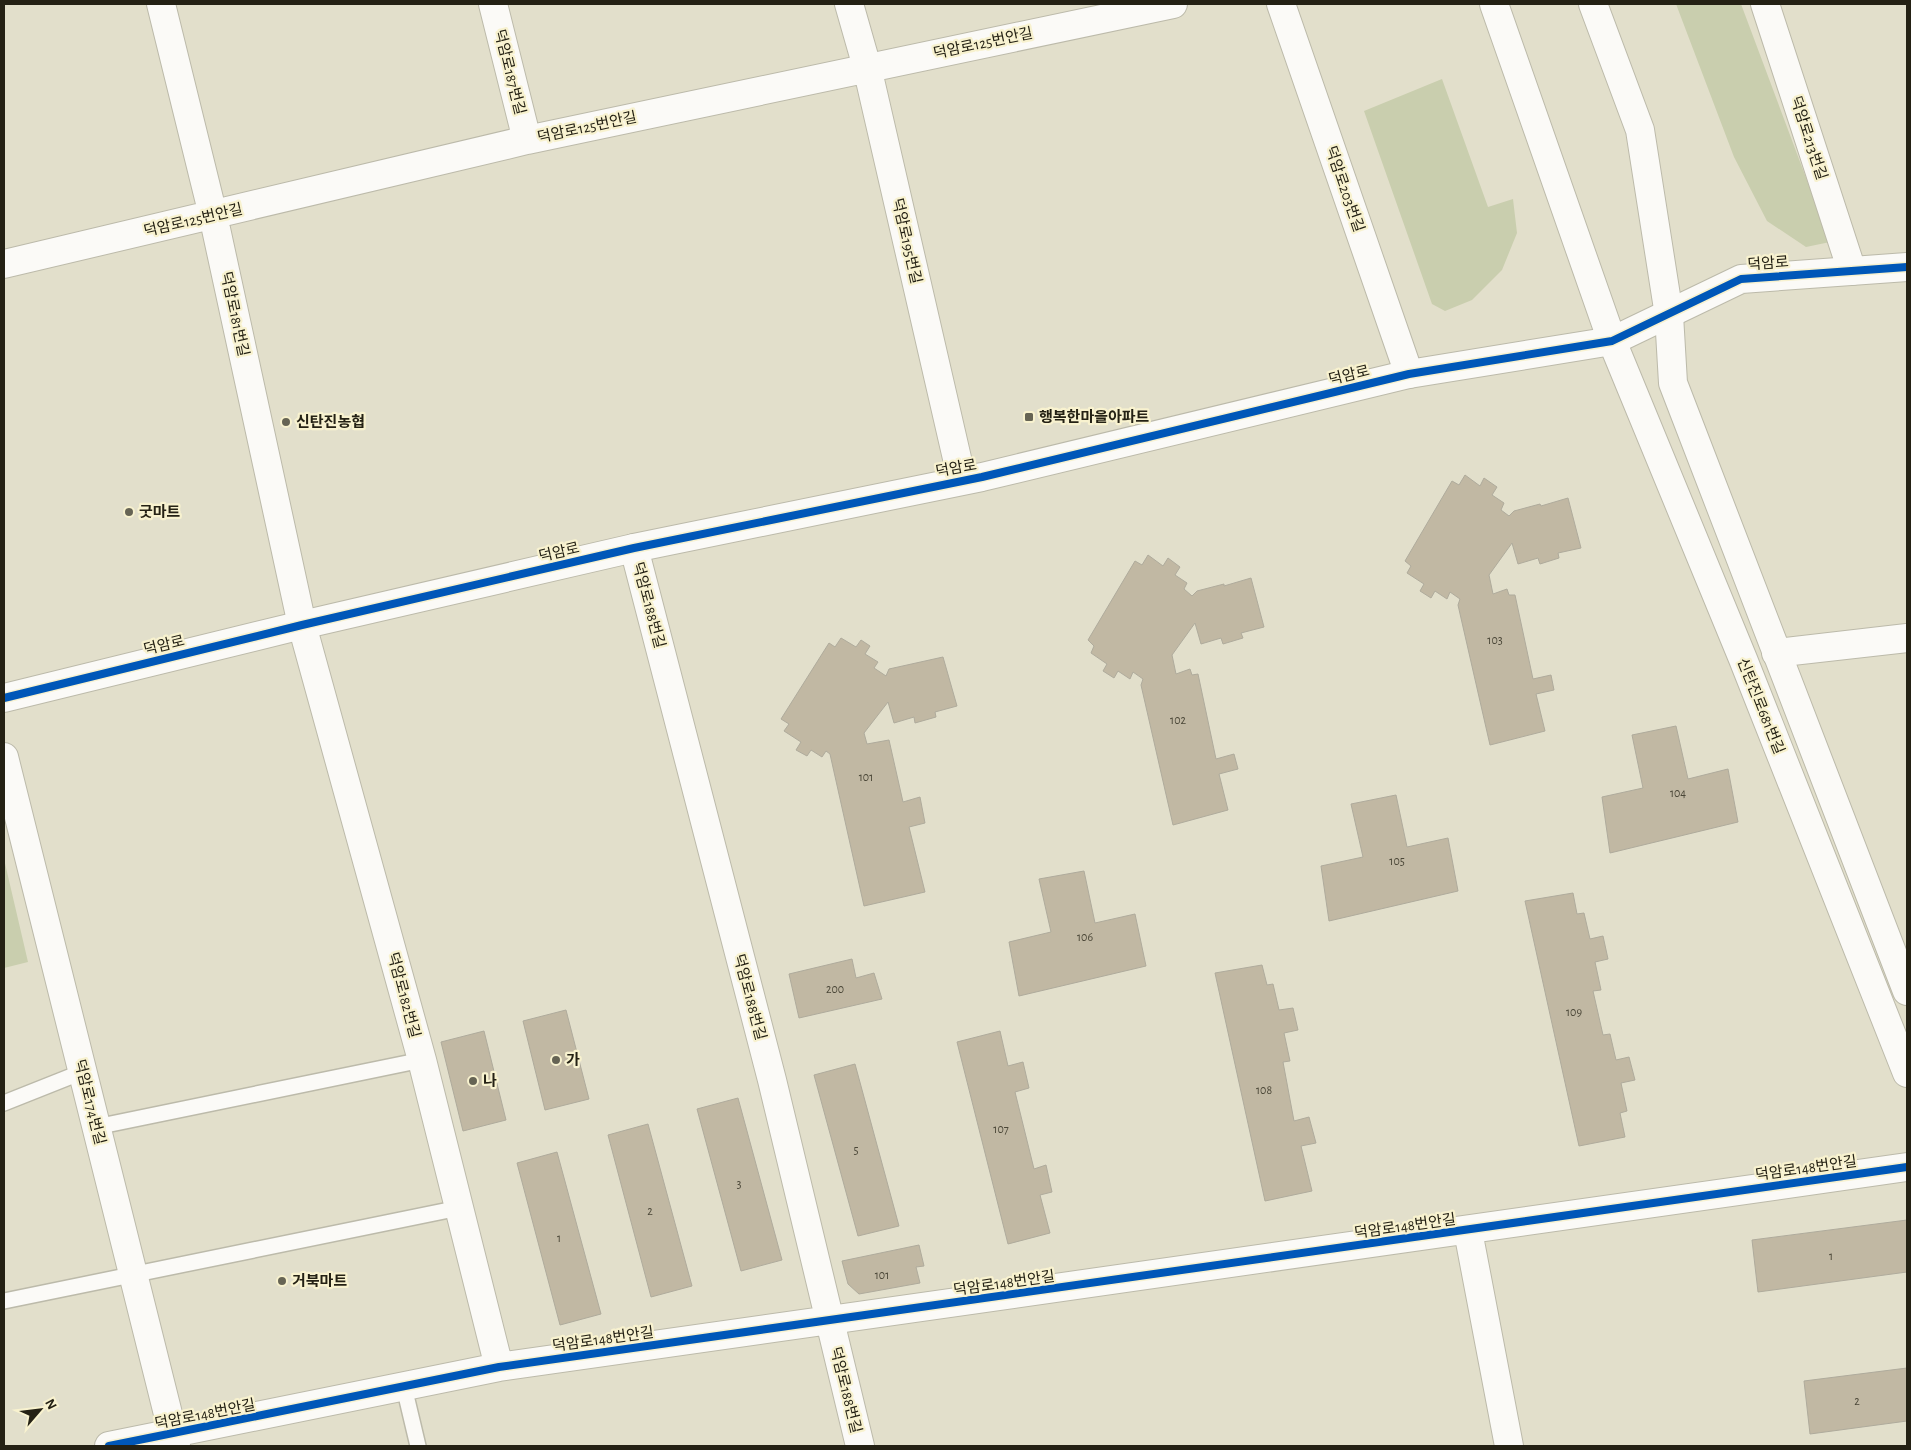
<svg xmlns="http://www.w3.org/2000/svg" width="1911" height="1450" viewBox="0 0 1911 1450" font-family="'Alegreya Sans','Noto Sans KR',sans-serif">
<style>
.green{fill:#c9ceae}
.building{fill:#c1b8a3;stroke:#afab9c}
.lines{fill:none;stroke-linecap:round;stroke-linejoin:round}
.service-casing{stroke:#bcbaaa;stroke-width:18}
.minor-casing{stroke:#bcbaaa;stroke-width:30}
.tertiary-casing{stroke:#bcbaaa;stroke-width:30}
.secondary-casing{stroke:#bcbaaa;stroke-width:30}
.motorway-casing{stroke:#bcbaaa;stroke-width:30}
.service{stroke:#fbfaf7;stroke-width:15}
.minor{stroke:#fbfaf7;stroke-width:28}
.tertiary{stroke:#fbfaf7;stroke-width:28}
.secondary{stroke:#fbfaf7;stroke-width:28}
.motorway{stroke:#fbfaf7;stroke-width:28}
.cycleway-casing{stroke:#f8f2cf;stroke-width:11}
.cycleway{stroke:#0057b8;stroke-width:8}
.poi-dot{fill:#666454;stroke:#f8f2cf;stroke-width:2}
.labels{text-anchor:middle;stroke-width:4.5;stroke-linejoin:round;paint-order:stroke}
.number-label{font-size:12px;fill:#4b4738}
.street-label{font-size:15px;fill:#242114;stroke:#f8f2cf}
.poi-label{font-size:15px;font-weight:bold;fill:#242114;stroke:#f8f2cf;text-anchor:start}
</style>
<rect width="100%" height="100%" fill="#e2dfcb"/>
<path class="green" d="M1676,4H1741L1830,242L1806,247L1767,221L1734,157Z
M1442,79L1488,207L1513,199L1517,233L1502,270L1472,300L1445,311L1432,304L1364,111Z
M4,859L28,962L4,968Z"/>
<path class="building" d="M1465,475L1480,486L1484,478L1497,487L1492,495L1504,503L1501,510L1509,516L1514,511L1540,504L1541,506L1568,498L1581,548L1558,553L1559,558L1540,564L1538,558L1518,564L1512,543L1489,575L1493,594L1507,589L1509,595H1515L1533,679L1551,675L1554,690L1536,694L1545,731L1490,745L1458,605L1460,599L1450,592L1447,599L1435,591L1431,598L1420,591L1424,584L1407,573L1411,566L1405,561L1452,481L1459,485Z
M1148,555L1163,566L1168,558L1180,567L1175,575L1187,583L1184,589L1192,596L1197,591L1224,584V586L1251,578L1264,627L1241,633L1243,638L1223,644L1221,638L1201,644L1195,623L1172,655L1176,674L1190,669L1192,675L1198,674L1216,759L1234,754L1238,769L1219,774L1228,810L1173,825L1141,685L1143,679L1133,672L1130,679L1118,671L1114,678L1103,671L1107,664L1091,653L1094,646L1088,640L1135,561L1142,565Z
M841,638L856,647L861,640L870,646L865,654L878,662L874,668L886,676L889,669L943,657L957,706L935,712L936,717L915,723L914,717L894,723L888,702L864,733L867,744L889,740L903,802L920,797L925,823L909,827L925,892L864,906L830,754L826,751L822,757L811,750L807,756L796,750L801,742L784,731L789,724L781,719L829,643L835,647Z
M1676,726L1688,779L1728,769L1738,822L1610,853L1602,797L1643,788L1632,735Z
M1396,795L1407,847L1448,838L1458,891L1329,921L1321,866L1363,857L1351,804Z
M1084,871L1095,923L1135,914L1146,966L1019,996L1009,942L1051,932L1039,879Z
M1573,893L1577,914L1584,913L1590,939L1603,936L1608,959L1595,962L1601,990L1593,991L1603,1035L1610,1034L1616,1060L1629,1057L1635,1080L1621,1083L1627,1111L1620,1113L1625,1137L1579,1146L1525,901Z
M852,959L856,978L874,973L882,999L799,1018L789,974Z
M1262,965L1267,985L1273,984L1279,1010L1293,1008L1298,1030L1284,1033L1290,1061L1283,1062L1294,1121L1309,1117L1316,1143L1301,1146L1312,1191L1265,1201L1215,973Z
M566,1010L589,1099L545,1110L523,1021Z
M484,1031L506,1120L463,1131L441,1042Z
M1000,1031L1008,1066L1023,1062L1029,1088L1015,1092L1034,1169L1046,1165L1052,1192L1040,1195L1050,1233L1008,1244L957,1042Z
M855,1064L899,1226L858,1236L814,1075Z
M738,1098L782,1260L741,1271L697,1109Z
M648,1124L692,1286L651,1297L608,1135Z
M557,1152L601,1314L560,1325L517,1163Z
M1907,1220V1272L1758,1292L1752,1240Z
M919,1245L924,1266L916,1267L920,1283L859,1294L848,1284L842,1261Z
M1907,1368V1421L1810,1434L1804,1381Z"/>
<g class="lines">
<defs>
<path id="service" d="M4,1103L82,1072
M96,1127L422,1060
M4,1301L459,1208
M404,1387L418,1446"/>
<path id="minor" d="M161,4L213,215L302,625L422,1060L499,1367
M493,4L527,140
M849,4L867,67L962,480
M1281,4L1409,374
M1765,4L1852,271
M4,264L527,140L1173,4
M634,548L772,1080L860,1446
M1776,653L1907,638
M4,757L176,1446
M1468,1231L1509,1446
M109,1446L499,1367L1907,1167"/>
<path id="tertiary" d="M4,698L302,625L634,548L982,477L1409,374L1612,341L1741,279L1907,267"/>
<path id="secondary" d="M1669,315L1673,383L1907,991
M1612,341L1743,659L1907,1073"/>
<path id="motorway" d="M1494,4L1612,341
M1593,4L1640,130L1669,315"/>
</defs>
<use href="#service" class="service-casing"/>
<use href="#minor" class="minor-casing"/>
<use href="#tertiary" class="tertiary-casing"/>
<use href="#secondary" class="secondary-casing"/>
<use href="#motorway" class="motorway-casing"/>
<use href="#service" class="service"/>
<use href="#minor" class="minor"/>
<use href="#tertiary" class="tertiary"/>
<use href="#secondary" class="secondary"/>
<use href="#motorway" class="motorway"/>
<defs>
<path id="cycleway" d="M4,698L302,625L634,548L982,477L1409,374L1612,341L1741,279L1907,267
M109,1446L499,1367L1907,1167"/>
</defs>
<use href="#cycleway" class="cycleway-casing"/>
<use href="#cycleway" class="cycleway"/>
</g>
<g class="poi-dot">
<rect x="1024" y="412" width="10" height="10" rx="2.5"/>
<circle cx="286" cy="422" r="5"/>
<circle cx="129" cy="512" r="5"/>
<circle cx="556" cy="1060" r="5"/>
<circle cx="473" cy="1081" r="5"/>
<circle cx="282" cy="1281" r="5"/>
</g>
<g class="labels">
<g class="number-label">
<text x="1495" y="644">103</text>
<text x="1178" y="724">102</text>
<text x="866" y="781">101</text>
<text x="1678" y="797">104</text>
<text x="1397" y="865">105</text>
<text x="1085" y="941">106</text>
<text x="835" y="993">200</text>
<text x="1574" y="1016">109</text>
<text x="1264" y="1094">108</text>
<text x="1001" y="1133">107</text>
<text x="856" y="1154">5</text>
<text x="739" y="1188">3</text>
<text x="650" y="1215">2</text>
<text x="559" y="1242">1</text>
<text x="1831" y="1260">1</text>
<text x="882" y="1279">101</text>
<text x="1857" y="1405">2</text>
</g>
<g class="street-label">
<text transform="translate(983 43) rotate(-12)" y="5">덕암로125번안길</text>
<text transform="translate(510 72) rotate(76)" y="5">덕암로187번길</text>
<text transform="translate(587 127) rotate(-12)" y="5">덕암로125번안길</text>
<text transform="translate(1809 138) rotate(72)" y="5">덕암로213번길</text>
<text transform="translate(1345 189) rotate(71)" y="5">덕암로203번길</text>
<text transform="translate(193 220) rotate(-13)" y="5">덕암로125번안길</text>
<text transform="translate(907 241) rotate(77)" y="5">덕암로195번길</text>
<text transform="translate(1768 263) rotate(-4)" y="5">덕암로</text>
<text transform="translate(235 314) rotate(78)" y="5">덕암로181번길</text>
<text transform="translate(1349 375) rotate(-14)" y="5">덕암로</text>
<text transform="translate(956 468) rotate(-10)" y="5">덕암로</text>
<text transform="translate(559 552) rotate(-13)" y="5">덕암로</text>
<text transform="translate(649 605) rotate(75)" y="5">덕암로188번길</text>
<text transform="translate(164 645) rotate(-14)" y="5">덕암로</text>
<text transform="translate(1761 706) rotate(68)" y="5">신탄진로681번길</text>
<text transform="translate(404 995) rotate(75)" y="5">덕암로182번길</text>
<text transform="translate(750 997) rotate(75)" y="5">덕암로188번길</text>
<text transform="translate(90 1102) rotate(76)" y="5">덕암로174번길</text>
<text transform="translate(1806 1168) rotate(-8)" y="5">덕암로148번안길</text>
<text transform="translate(1405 1226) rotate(-8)" y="5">덕암로148번안길</text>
<text transform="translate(1004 1283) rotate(-8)" y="5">덕암로148번안길</text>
<text transform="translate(603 1339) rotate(-8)" y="5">덕암로148번안길</text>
<text transform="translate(846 1390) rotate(76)" y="5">덕암로188번길</text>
<text transform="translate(205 1414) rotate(-11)" y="5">덕암로148번안길</text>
</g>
<g class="poi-label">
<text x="1039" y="422">행복한마을아파트</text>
<text x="296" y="427">신탄진농협</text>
<text x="139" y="517">굿마트</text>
<text x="566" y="1065">가</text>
<text x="483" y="1086">나</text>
<text x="292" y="1286">거북마트</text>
</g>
</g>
<rect width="1911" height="1450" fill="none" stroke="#242114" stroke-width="10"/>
<g transform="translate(40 1410) rotate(62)" stroke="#f8f2cf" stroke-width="4" paint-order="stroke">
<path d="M0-4L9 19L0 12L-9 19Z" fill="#242114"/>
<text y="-8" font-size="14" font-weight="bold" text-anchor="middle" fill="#242114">N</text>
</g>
</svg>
